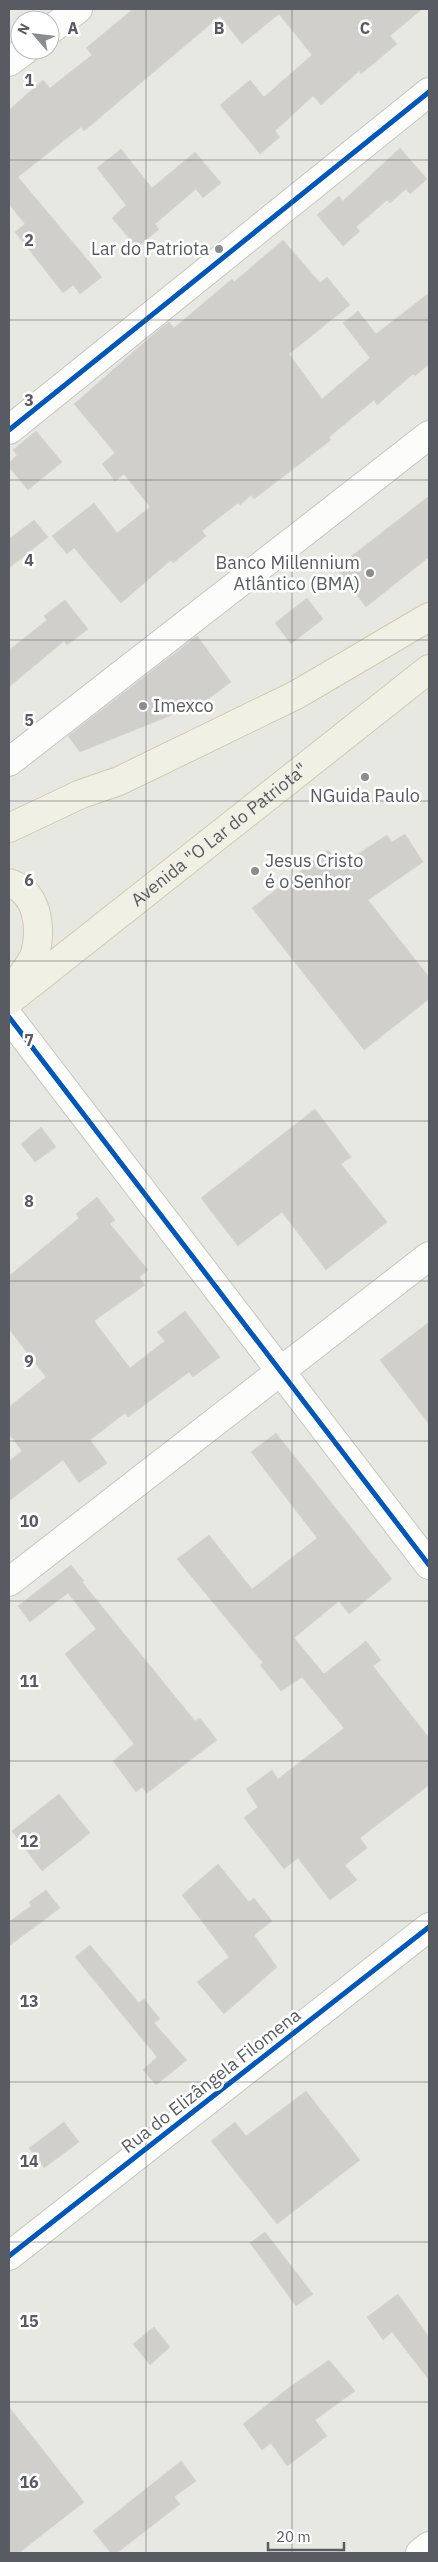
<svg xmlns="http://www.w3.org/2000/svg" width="438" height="2562" viewBox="0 0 438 2562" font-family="'IBM Plex Sans',sans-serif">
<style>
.building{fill:#d0cfcc;stroke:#d8d6d1}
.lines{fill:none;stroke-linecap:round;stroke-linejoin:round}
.minor-casing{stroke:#c5c6c4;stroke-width:30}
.major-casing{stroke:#d2caae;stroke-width:30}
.minor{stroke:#fcfcfb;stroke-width:28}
.major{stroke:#f1f0e5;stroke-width:28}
.cycleway-casing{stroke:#fff;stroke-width:8}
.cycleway{stroke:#0057b8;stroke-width:5}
.grid{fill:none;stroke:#585b61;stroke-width:1;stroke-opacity:0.55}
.poi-dot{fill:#8a8c8e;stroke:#fff;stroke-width:2}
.labels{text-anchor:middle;stroke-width:5;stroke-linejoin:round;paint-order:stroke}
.poi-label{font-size:18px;fill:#585b61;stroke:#fff;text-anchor:end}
.street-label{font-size:18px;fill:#585b61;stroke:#fff}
.grid-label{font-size:16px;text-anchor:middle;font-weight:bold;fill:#585b61;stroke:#fff;stroke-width:5;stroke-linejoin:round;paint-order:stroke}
</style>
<rect width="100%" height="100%" fill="#e8e8e2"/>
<path class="building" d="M133,9H422L390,36L397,44L361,74L359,71L321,105L313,96L275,131L280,137L260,154L220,105L250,80L264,97L312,55L279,14L242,44L220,16L84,131L81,127L18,177L102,277L80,294L73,285L63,293L15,232L25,224L9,204V110L43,80L50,88L92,55L86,48Z
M400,148L427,179L410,194L406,189L390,203L387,200L356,227L360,231L343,246L317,215L339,196L343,201Z
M121,149L152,188L195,152L221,183L203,198L196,189L155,224L159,229L137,248L112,218L126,205L97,168Z
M283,240L320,283L327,277L350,305L289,354L322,399L370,358L343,323L358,311L376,334L429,293V364L415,376L413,374L377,405L374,400L329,437L331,440L254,499L251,495L240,505L238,503L202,531L206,536L173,563L171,560L121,603L74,548L67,554L52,536L94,503L117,533L150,507L124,474L115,481L102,464L115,453L74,404L156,332L169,322L174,328L232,279L234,282Z
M36,431L62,462L28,490L9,467V463L17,455L13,450Z
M429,496V557L366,607L336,568Z
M34,520L48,537L9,568V539Z
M307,598L323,619L291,644L275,623Z
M65,600L88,629L67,645L64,641L9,687V650L47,620L44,616Z
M197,636L231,682L204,702L80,752L68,736Z
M405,834L423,862L368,900L429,977V999L364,1050L252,908L328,850L341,865L387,835L392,842Z
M315,1109L351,1157L341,1164L387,1222L326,1270L282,1212L238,1246L201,1198Z
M41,1127L56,1147L35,1162L21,1144Z
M97,1197L115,1220L110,1224L148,1270L139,1277L145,1285L94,1321L130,1368L165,1341L157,1332L185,1311L220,1357L193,1377L189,1372L128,1417L125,1413L90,1440L107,1463L79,1483L63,1460L9,1501V1461L22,1451L9,1434V1407L46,1377L9,1329V1276L79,1218L76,1214Z
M429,1322V1424L380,1360Z
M276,1433L392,1579L349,1614L339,1601L294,1638L324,1674L366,1641L381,1660L373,1666L429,1738V1785L360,1838L367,1848L345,1865L357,1880L330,1900L298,1858L284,1869L244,1818L258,1807L246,1789L272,1770L278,1779L344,1728L302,1677L281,1691L260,1665L263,1663L177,1559L209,1535L252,1589L317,1538L251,1452Z
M71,1565L84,1581L82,1582L195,1721L200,1718L217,1740L147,1793L142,1787L136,1792L113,1761L134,1744L65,1654L96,1629L68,1593L30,1622L18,1606Z
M59,1794L90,1833L42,1871L12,1831Z
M218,1864L249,1902L254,1898L272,1921L254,1935L277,1967L224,2014L197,1982L229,1957L182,1895Z
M46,1890L60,1908L9,1946V1922L31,1906L29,1902Z
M90,1945L139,2003L144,1999L160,2019L154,2023L187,2060L156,2085L143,2070L157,2057L75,1957Z
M306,2091L360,2160L277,2224L211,2141L235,2122L246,2136Z
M64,2122L79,2142L44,2168L29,2148Z
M265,2232L313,2294L296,2306L250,2243Z
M398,2294L429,2337V2380L392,2332L383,2340L367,2317Z
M154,2327L170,2347L150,2365L133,2344Z
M329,2360L355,2391L315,2420L327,2436L287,2466L271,2443L262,2450L243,2424L287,2389Z
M9,2407L84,2502L19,2553H9Z
M181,2461L196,2481L174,2497L180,2504L117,2553H111L93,2531Z"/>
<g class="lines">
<defs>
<path id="minor" d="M50,30L78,9
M9,62L25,50
M9,430L429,92
M9,762L429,435
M9,1017L429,1565
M9,1582L429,1256
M9,2256L429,1927
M420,2553L429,2546"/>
<g id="major">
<path d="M9,828L81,794L119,781L296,695L429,617"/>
<path d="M9,883C38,892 42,928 35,954C31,965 20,977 14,987"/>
<path id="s1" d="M9,1001L429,669"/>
</g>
</defs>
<use href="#minor" class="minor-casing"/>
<use href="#major" class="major-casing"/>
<use href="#minor" class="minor"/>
<use href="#major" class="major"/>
<defs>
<path id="cycleway" d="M9,430L429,92
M9,1017L429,1565
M9,2256L429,1927"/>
</defs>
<use href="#cycleway" class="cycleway-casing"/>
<use href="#cycleway" class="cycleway"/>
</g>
<path class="grid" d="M146,9V2553M292,9V2553M9,160H429M9,320H429M9,480H429M9,640H429M9,801H429M9,961H429M9,1121H429M9,1281H429M9,1441H429M9,1601H429M9,1761H429M9,1921H429M9,2082H429M9,2242H429M9,2402H429"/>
<g class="poi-dot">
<circle cx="219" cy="249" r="5"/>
<circle cx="370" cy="573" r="5"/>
<circle cx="143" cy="706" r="5"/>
<circle cx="365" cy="777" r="5"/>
<circle cx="255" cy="871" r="5"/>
</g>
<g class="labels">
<g class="poi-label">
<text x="209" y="255">Lar do Patriota</text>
<text x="360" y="569">Banco Millennium<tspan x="360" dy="21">Atlântico (BMA)</tspan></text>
<text x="153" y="712" text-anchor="start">Imexco</text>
<text x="365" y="802" text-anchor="middle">NGuida Paulo</text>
<text x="265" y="867" text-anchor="start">Jesus Cristo<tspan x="265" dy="21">é o Senhor</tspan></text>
</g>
<g class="street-label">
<text dy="6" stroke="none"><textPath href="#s1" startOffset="268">Avenida "O Lar do Patriota"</textPath></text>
<text transform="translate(211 2081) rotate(-38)" y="6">Rua do Elizângela Filomena</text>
</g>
</g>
<g class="grid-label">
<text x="73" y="34">A</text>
<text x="219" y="34">B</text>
<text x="365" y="34">C</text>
<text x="29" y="86">1</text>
<text x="29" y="246">2</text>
<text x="29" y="406">3</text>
<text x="29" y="566">4</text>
<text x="29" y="726">5</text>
<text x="29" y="886">6</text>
<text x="29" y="1046">7</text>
<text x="29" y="1207">8</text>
<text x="29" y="1367">9</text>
<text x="29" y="1527">10</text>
<text x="29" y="1687">11</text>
<text x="29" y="1847">12</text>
<text x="29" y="2007">13</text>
<text x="29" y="2167">14</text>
<text x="29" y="2327">15</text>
<text x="29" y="2488">16</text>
</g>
<rect width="438" height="2562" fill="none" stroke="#585b61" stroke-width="20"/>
<g transform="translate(35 35) rotate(298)"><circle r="24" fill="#ffffff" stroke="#bcbdc0"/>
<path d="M0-4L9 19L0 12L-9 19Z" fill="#8a8c8e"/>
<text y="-8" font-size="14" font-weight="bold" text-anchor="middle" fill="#585b61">N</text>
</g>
<path d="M268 2542v8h76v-8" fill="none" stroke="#585b61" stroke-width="2.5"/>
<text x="276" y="2542" font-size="15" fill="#585b61" stroke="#ffffff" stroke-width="4" paint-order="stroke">20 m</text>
</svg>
